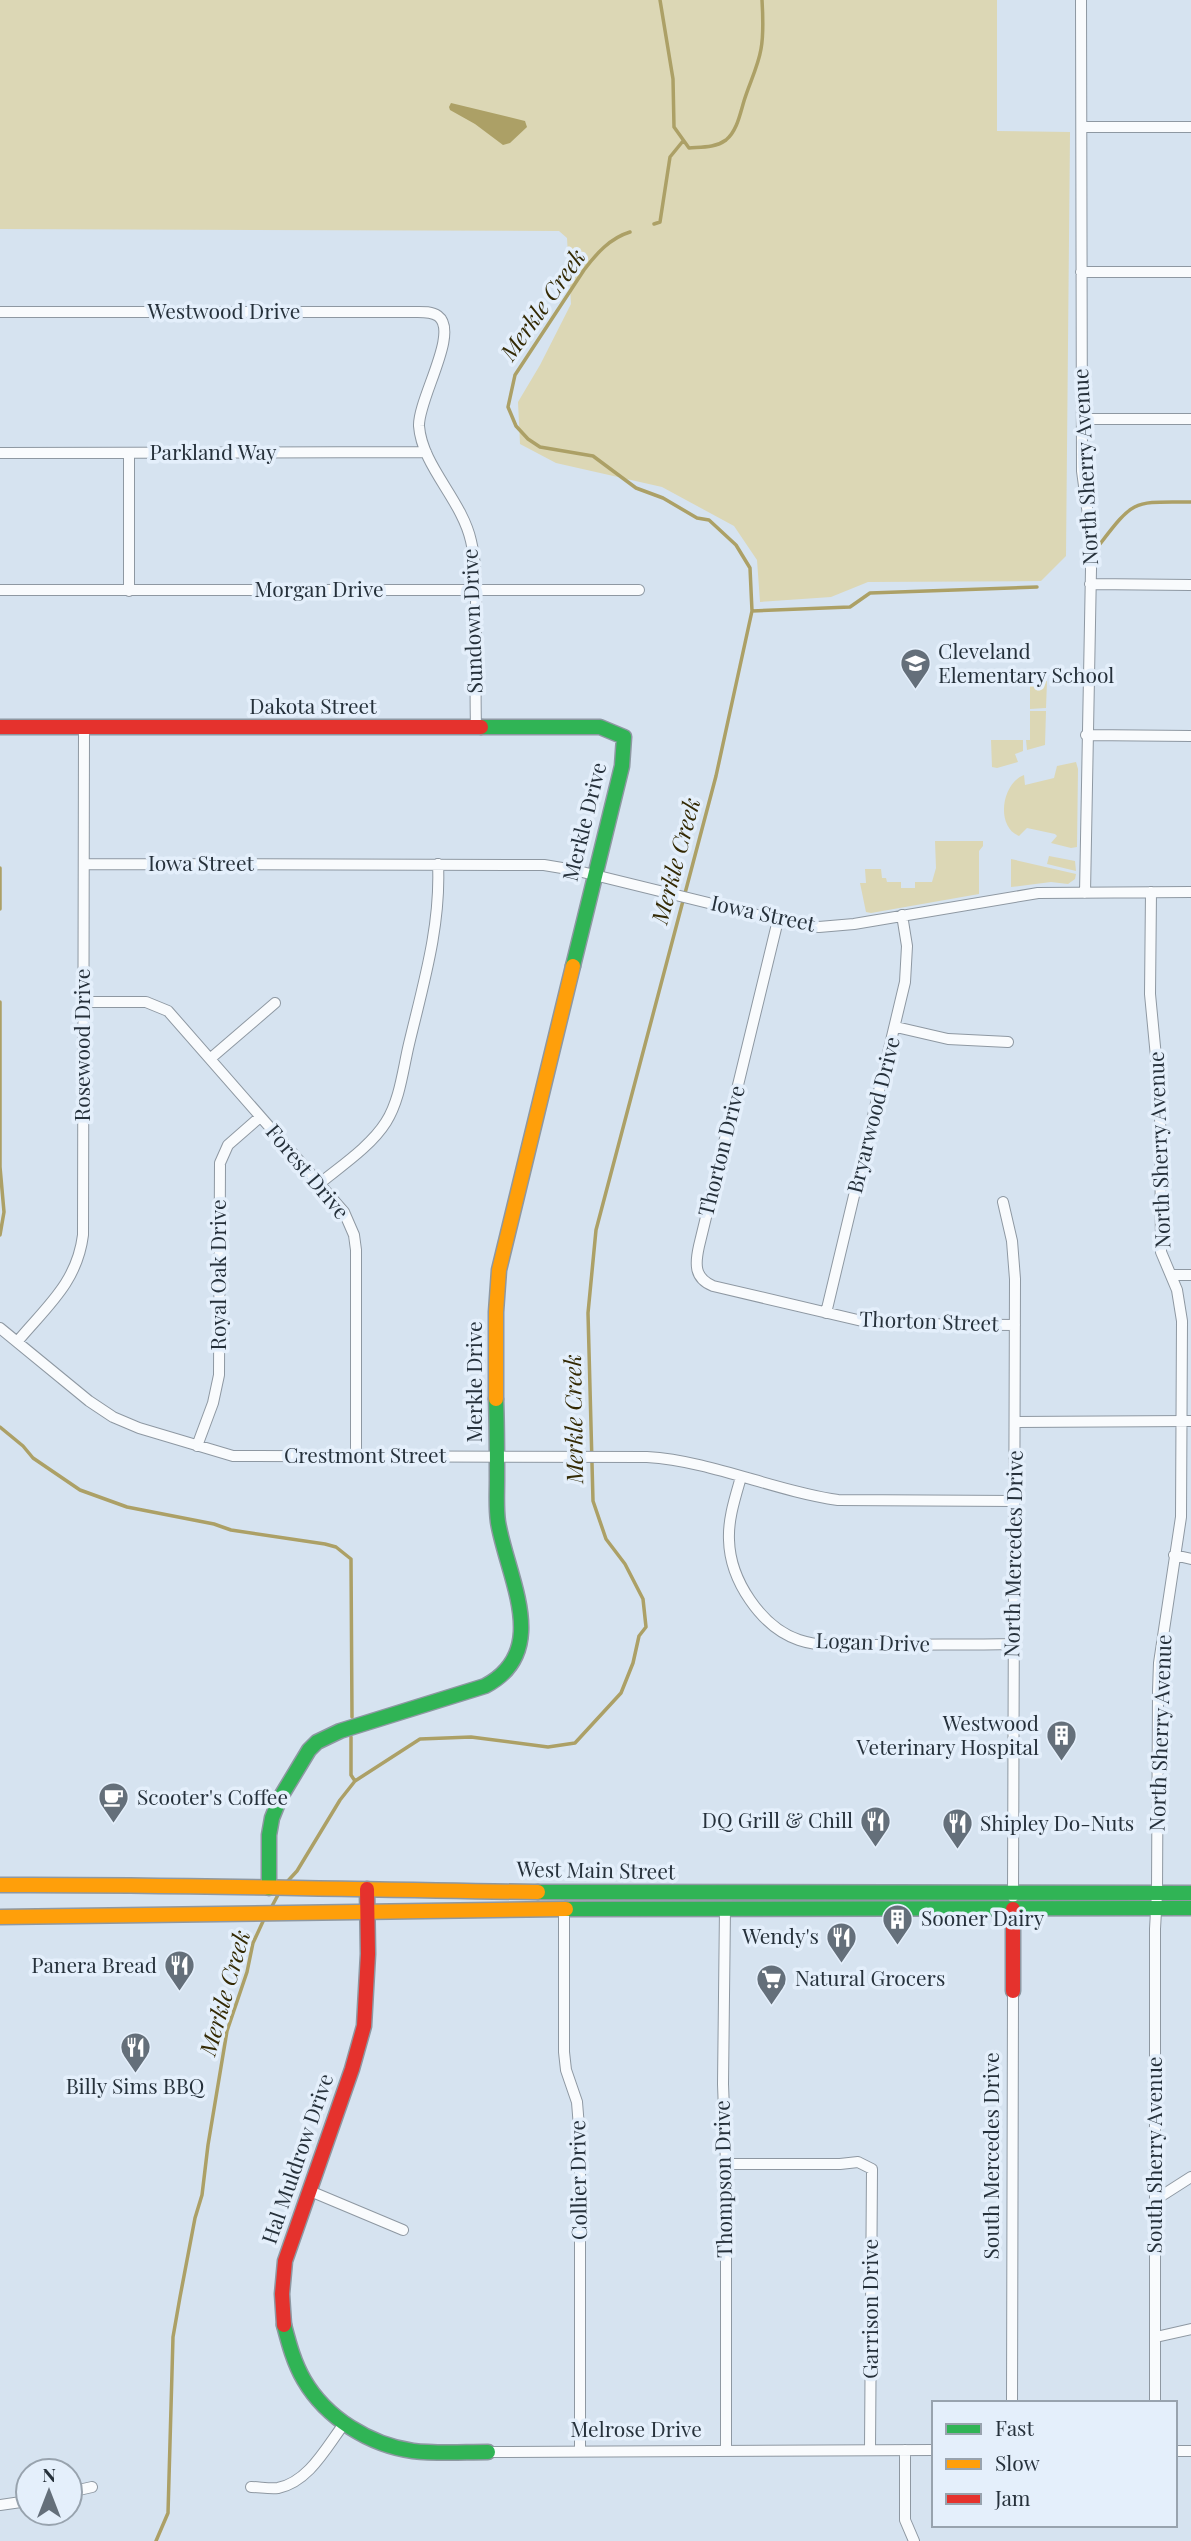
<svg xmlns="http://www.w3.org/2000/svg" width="1191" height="2541" viewBox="0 0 1191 2541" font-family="'Playfair Display',serif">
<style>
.green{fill:#dcd7b5}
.water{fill:#aca066}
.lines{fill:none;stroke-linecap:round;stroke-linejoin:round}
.stream{stroke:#aca066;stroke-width:3.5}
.street-casing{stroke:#8e98a2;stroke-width:12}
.fast-casing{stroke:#8e98a2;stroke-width:17}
.slow-casing{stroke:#8e98a2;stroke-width:17}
.jam-casing{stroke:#8e98a2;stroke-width:17}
.street{stroke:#f9fbfd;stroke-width:10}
.fast{stroke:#30b455;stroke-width:14}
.slow{stroke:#ff9f0a;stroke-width:14}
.jam{stroke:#e5322d;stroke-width:14}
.labels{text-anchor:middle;stroke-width:7;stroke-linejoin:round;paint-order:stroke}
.street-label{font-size:21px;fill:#26313b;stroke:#e4effb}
.poi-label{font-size:21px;fill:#26313b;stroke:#e4effb;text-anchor:start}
.water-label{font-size:23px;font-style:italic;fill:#342a04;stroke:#e4effb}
</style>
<rect width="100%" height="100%" fill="#d6e3f0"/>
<path class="green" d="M0,0H997V131L1070,132L1066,556L1041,581L868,582L831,597L760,602L757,560L734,526L662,487L556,463L520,444L518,402L540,365L571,304L567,238L559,231L0,229Z
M1030,681H1047L1046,708L1030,709Z
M1030,711H1046L1045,745L1027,750L1026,740H1030Z
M991,740H1023V751L1015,754L1018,762L997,768L992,767Z
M1076,762L1078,769L1077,847L1071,848L1051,843L1057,836L1055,834L1027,828L1019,836C995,826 1002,783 1024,775L1025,785L1054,778L1057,766Z
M935,841H983V846L979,851V894L871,913L866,912L860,883H866L865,869H881L882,878H886L887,882H901V888H915V882H932L936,868Z
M1049,856L1075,861L1076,871L1047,864Z
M1011,859L1076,874L1075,879L1068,884L1051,882L1011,887Z"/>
<path class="water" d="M451,103L525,121L527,127L510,143L503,145L475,124L450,110L449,107Z"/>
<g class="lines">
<path class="stream" d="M660,0L673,79L674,127L689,148C702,147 715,148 726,140C737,131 740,114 744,101C749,84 758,67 761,49C764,33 763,17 762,0
M654,224L660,222L670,157L683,141
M1100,544C1135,498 1134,502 1191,502
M752,611L850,607L870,593L1037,587
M0,868V909
M0,1002V1167L4,1212L0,1235
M0,1427L23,1446L33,1458L80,1490L127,1507L214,1524L231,1530L325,1544L336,1547L351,1559L352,1717
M351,1737V1775L355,1781
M285,1884L297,1871L340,1800L355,1781L420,1739L471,1737L548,1747L575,1743L621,1693L633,1663L639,1636L646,1627L643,1599L625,1564L606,1539L593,1501L588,1313L596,1230L716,776L752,611L750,568L736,545L709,520L697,518L663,498L636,488L593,456L540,447L528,439L516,426L508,407L515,375L584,270C596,254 610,238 630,232
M271,1908L279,1893
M156,2541L168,2513L173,2337L180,2297L195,2218L202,2195L208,2145L227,2031L247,1972L253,1943L265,1917"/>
<defs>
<path id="street" d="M1081,0L1082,471L1090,530L1091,569L1085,893
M1082,127H1191
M1081,272H1191
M0,312H412C421,312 431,311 438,316C460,332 418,399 419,426C422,466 462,500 471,541C477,566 476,591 476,615C476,653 475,690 476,727
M1082,419H1191
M0,453L426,452
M129,453V591
M1090,584L1191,585
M0,590H639
M1086,735L1191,736
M84,864L544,865L574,870L778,920L819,927L854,924L1038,893L1191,892
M1151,892L1150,994L1160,1099L1161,1252L1177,1290L1182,1321L1181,1517L1159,1663L1158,1691L1157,1893L1155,1929V2403
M778,920L699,1246C695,1264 694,1278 713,1286L862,1321L897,1324L1015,1325
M82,1002H146L168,1011L344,1212L354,1235L356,1250V1457
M896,1027L948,1039L1008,1042
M211,1058L275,1003
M319,1184C341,1166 371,1146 386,1122C400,1100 403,1069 409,1044C423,985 441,926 438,864
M1003,1202L1012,1241L1015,1279L1013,1897
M1171,1275H1191
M826,1313L905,982L907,946L902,915
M0,1328L89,1401L113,1417L139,1428L233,1456L647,1457C712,1461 774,1491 838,1500L1015,1501
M17,1342C46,1307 77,1283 83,1235L84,727
M1016,1422L1191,1421
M197,1446L213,1403L219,1375L220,1163L228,1145L260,1117
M741,1477C735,1498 728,1519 729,1540C730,1580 761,1627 799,1640C823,1648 849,1645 874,1645C920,1644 966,1645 1013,1644
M1174,1555L1191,1559
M725,1908L723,2084L726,2164V2451
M564,1910V2052L566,2070L577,2102L580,2140V2451
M726,2164H840L858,2162L872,2169L870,2449
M310,2191L403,2230
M1155,2200L1191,2177
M1156,2337L1191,2329
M1012,2403L1013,1991
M905,2450V2520L914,2541
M1175,2451H1191
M488,2452L934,2450
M251,2487C259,2487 270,2489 278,2488C309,2482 327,2446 344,2424
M70,2492L92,2487
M0,2505L28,2501"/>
<path id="fast" d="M481,727H600L624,737L622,766L573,966
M269,1888V1835L272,1818L280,1798L309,1750L317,1742L340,1731L485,1686C552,1651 507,1577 498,1522C496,1508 497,1494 497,1480C497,1453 497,1426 496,1399
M538,1892L1191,1893
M566,1909L1191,1908
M284,2325C289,2344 294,2363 304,2380C326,2418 370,2445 413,2451C438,2454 463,2452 488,2452"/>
<path id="slow" d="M496,1399V1312L499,1270L573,966
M0,1885C179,1884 358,1890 538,1892
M0,1917L566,1909"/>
<path id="jam" d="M0,727H481
M1013,1909V1991
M284,2325L282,2294L285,2261L352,2069L364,2026L368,1954L367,1889"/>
</defs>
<use href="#street" class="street-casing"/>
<use href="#fast" class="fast-casing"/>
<use href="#slow" class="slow-casing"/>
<use href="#jam" class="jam-casing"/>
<use href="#street" class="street"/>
<use href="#fast" class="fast"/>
<use href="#slow" class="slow"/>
<use href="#jam" class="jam"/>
</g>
<defs>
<symbol id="school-pin" viewBox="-11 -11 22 30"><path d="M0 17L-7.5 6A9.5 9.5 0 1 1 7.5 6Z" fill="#646f7a" stroke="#e4effb"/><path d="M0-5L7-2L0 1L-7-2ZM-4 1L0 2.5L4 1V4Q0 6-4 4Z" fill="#fff"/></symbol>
<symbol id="building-pin" viewBox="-11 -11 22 30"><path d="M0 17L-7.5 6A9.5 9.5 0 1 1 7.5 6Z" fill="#646f7a" stroke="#e4effb"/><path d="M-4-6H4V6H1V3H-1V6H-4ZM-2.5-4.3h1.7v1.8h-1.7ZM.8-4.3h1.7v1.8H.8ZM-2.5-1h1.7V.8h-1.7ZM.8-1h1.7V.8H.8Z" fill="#fff"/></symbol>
<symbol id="cafe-pin" viewBox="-11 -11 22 30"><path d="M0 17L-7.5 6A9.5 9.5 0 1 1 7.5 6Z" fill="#646f7a" stroke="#e4effb"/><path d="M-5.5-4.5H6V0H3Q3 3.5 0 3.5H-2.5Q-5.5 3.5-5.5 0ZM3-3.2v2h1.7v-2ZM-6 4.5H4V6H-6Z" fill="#fff"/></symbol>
<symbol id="restaurant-pin" viewBox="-11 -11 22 30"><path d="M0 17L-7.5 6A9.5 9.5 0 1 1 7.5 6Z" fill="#646f7a" stroke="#e4effb"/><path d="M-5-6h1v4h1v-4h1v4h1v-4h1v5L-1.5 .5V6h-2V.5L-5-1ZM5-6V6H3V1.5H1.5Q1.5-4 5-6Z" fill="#fff"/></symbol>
<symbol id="supermarket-pin" viewBox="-11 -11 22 30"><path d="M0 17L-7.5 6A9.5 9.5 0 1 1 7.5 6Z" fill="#646f7a" stroke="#e4effb"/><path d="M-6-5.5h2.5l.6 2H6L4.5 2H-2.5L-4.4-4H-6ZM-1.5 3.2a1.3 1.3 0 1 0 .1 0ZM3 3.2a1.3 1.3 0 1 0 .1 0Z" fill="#fff"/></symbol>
</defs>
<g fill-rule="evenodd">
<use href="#school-pin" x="898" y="646" width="35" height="47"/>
<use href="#building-pin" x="1044" y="1718" width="35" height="47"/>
<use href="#cafe-pin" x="96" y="1780" width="35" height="47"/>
<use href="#restaurant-pin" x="858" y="1804" width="35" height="47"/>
<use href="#restaurant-pin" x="940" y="1806" width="35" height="47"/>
<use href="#building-pin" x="880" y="1902" width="35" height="47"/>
<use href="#restaurant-pin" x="824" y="1920" width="35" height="47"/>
<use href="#restaurant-pin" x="162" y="1948" width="35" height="47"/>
<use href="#supermarket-pin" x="754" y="1962" width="35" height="47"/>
<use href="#restaurant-pin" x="118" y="2030" width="35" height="47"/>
</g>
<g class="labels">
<g class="street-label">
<text x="224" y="319">Westwood Drive</text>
<text x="213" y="460">Parkland Way</text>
<text transform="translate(1086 467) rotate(-93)" y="7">North Sherry Avenue</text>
<text x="319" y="597">Morgan Drive</text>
<text transform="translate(473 621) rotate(-92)" y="7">Sundown Drive</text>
<text x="313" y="714">Dakota Street</text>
<text transform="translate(585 822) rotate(-76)" y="7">Merkle Drive</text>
<text x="201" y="871">Iowa Street</text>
<text transform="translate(763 914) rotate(12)" y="7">Iowa Street</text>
<text transform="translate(83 1045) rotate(-90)" y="7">Rosewood Drive</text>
<text transform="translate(874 1115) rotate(-76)" y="7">Bryarwood Drive</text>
<text transform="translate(1160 1150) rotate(-92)" y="7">North Sherry Avenue</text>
<text transform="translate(722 1151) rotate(-76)" y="7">Thorton Drive</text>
<text transform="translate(307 1172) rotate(50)" y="7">Forest Drive</text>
<text transform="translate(219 1275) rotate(-90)" y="7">Royal Oak Drive</text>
<text transform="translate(929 1322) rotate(2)" y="7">Thorton Street</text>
<text transform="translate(475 1382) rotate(-90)" y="7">Merkle Drive</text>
<text x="365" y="1463">Crestmont Street</text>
<text transform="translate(1014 1554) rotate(-89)" y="7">North Mercedes Drive</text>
<text transform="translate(873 1643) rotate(2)" y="7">Logan Drive</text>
<text transform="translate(1161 1733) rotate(-88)" y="7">North Sherry Avenue</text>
<text transform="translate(596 1871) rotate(1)" y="7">West Main Street</text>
<text transform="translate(1155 2155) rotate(-90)" y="7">South Sherry Avenue</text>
<text transform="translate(992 2156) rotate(-90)" y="7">South Mercedes Drive</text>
<text transform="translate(298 2159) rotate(-71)" y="7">Hal Muldrow Drive</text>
<text transform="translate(724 2179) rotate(-91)" y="7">Thompson Drive</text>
<text transform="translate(579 2180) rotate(-91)" y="7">Collier Drive</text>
<text transform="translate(871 2309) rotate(-90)" y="7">Garrison Drive</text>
<text x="636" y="2437">Melrose Drive</text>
</g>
<g class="poi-label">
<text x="938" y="659">Cleveland<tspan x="938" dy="24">Elementary School</tspan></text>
<text x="1039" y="1731" text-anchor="end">Westwood<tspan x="1039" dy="24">Veterinary Hospital</tspan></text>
<text x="137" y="1805">Scooter's Coffee</text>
<text x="853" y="1828" text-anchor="end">DQ Grill &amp; Chill</text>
<text x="980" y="1831">Shipley Do-Nuts</text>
<text x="921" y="1926">Sooner Dairy</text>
<text x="819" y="1944" text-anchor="end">Wendy's</text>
<text x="157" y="1973" text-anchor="end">Panera Bread</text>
<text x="795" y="1986">Natural Grocers</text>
<text x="135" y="2094" text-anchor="middle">Billy Sims BBQ</text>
</g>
<g class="water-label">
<text transform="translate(543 305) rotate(-55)" y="8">Merkle Creek</text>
<text transform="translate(676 861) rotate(-75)" y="8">Merkle Creek</text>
<text transform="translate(574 1419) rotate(-91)" y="8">Merkle Creek</text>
<text transform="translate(225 1993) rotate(-74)" y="8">Merkle Creek</text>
</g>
</g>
<rect x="932" y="2401" width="245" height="126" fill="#e4effb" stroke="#98a3ae" stroke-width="2"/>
<rect x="946" y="2424" width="35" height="10" fill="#30b455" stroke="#98a3ae" stroke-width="2"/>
<text x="995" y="2436" font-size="21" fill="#26313b">Fast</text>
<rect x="946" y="2459" width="35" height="10" fill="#ff9f0a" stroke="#98a3ae" stroke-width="2"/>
<text x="995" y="2471" font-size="21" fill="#26313b">Slow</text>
<rect x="946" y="2494" width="35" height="10" fill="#e5322d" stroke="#98a3ae" stroke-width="2"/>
<text x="995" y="2506" font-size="21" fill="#26313b">Jam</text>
<g transform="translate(49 2492)"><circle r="33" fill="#e4effb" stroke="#98a3ae" stroke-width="2"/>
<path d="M0-5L12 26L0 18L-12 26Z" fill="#646f7a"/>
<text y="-10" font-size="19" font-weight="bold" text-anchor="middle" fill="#26313b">N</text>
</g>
</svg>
